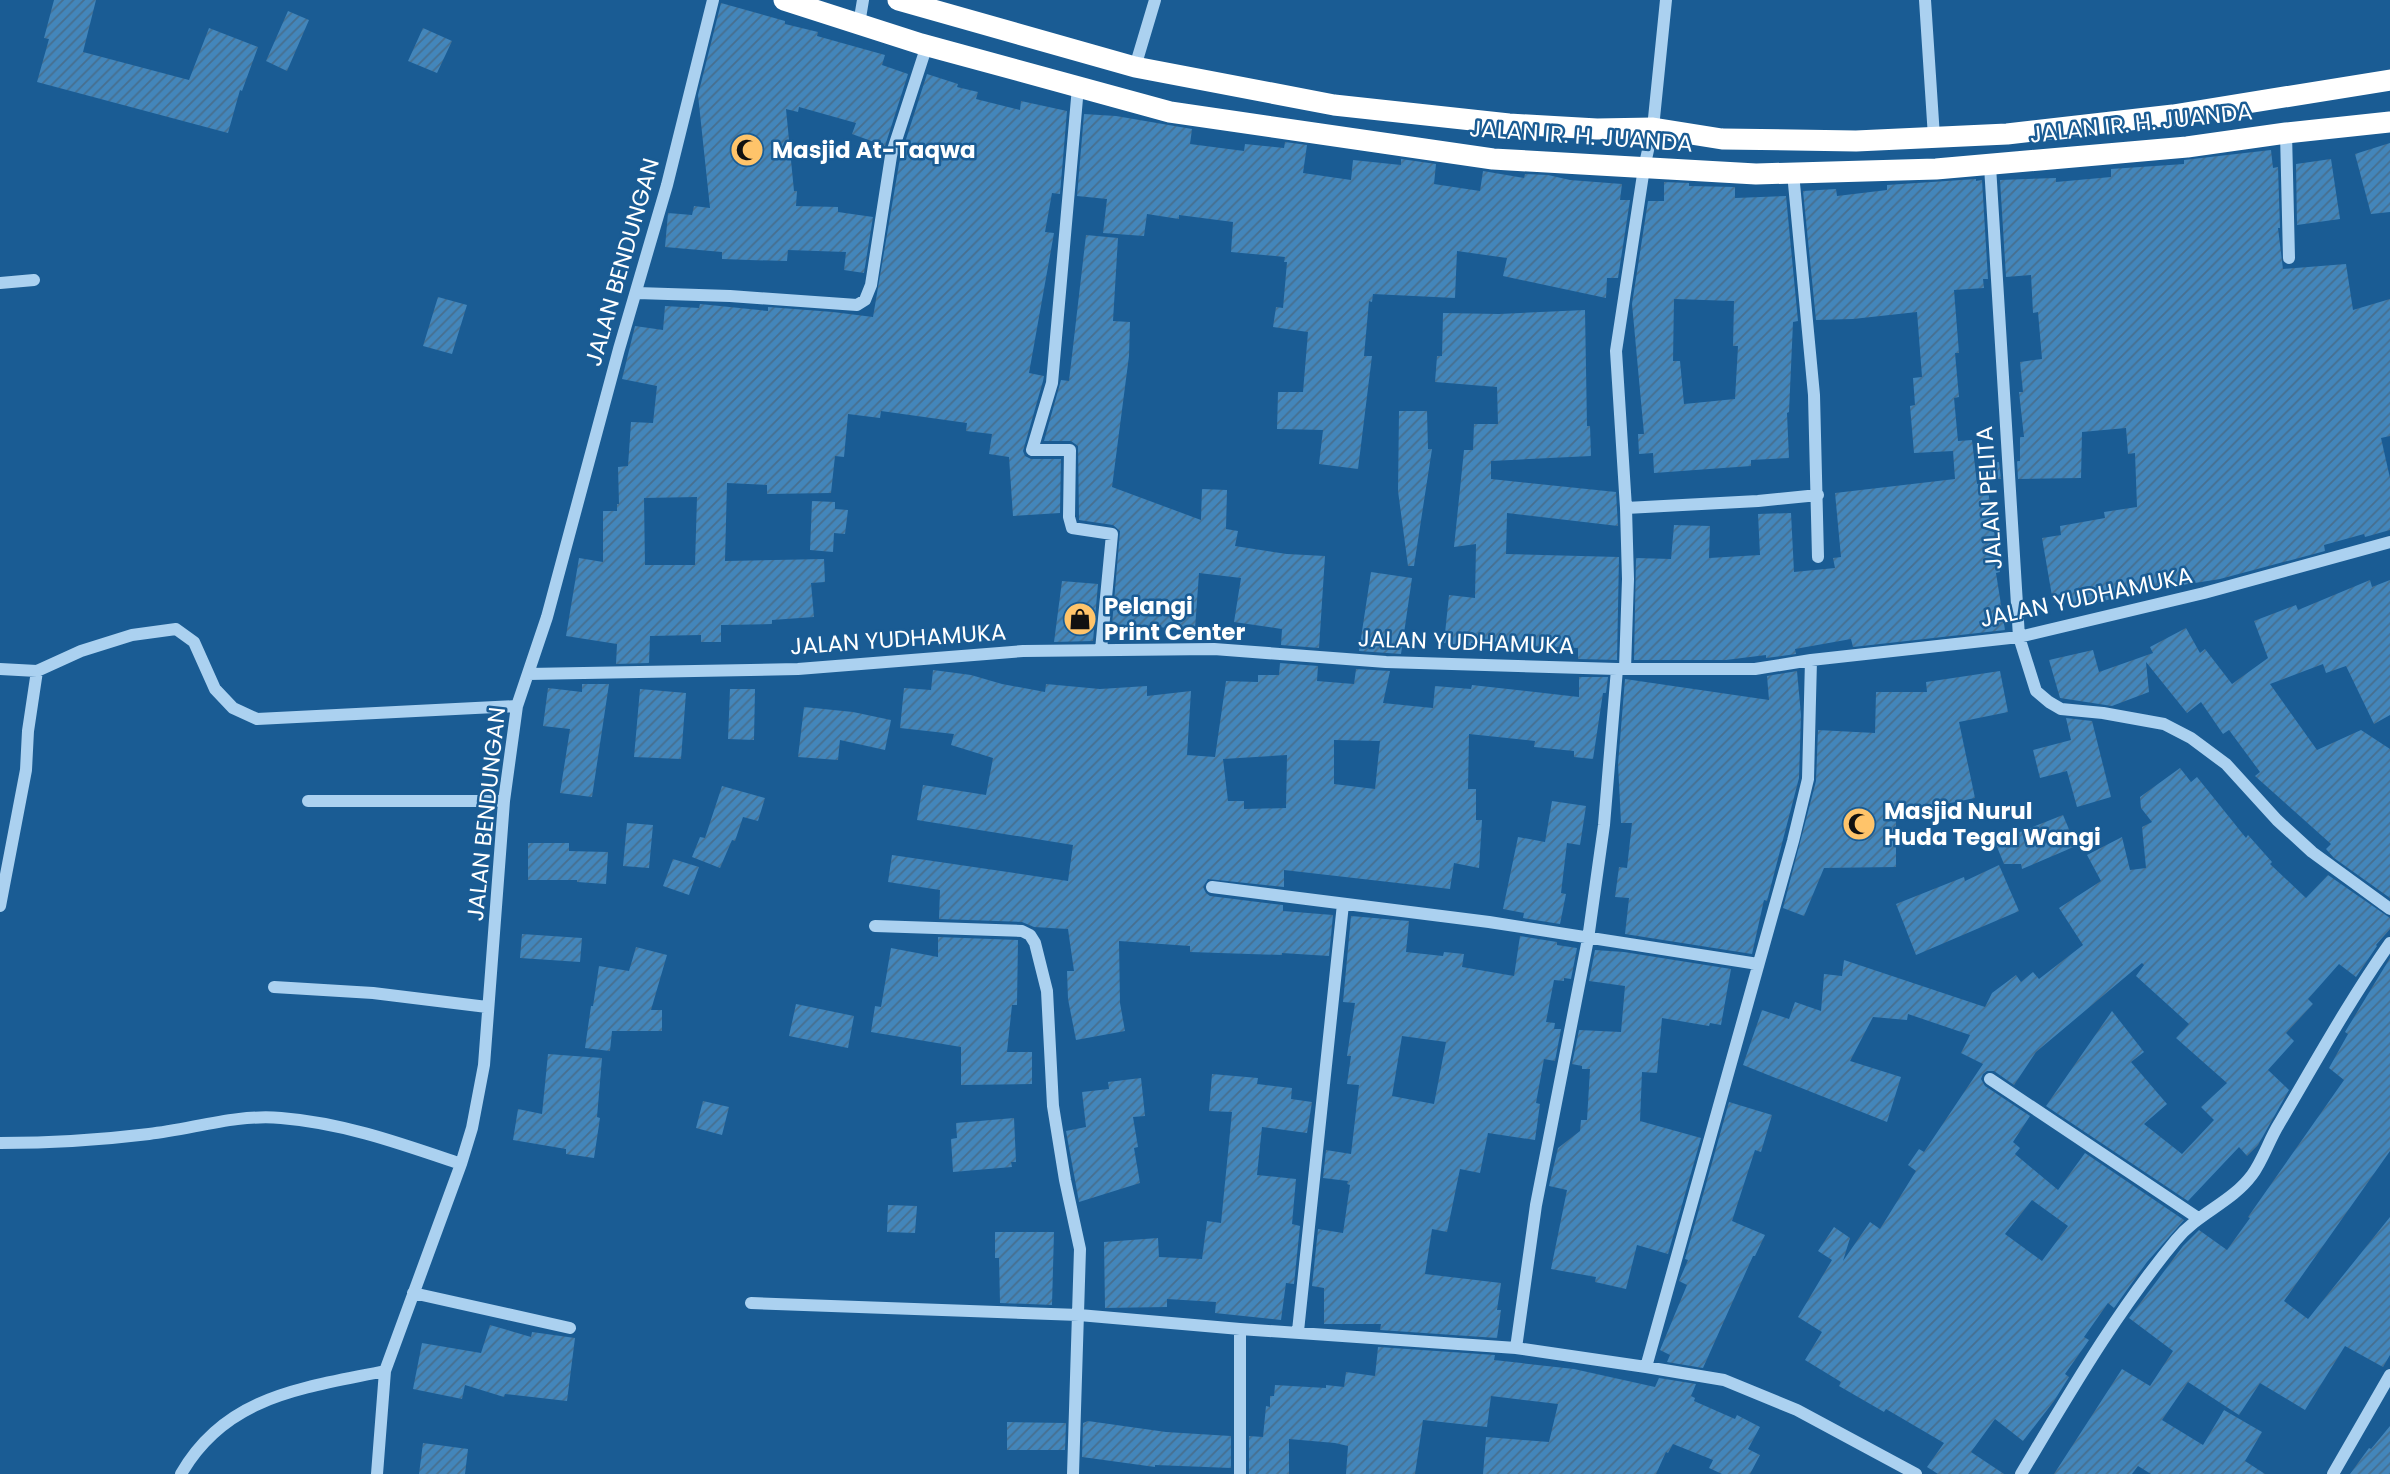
<svg xmlns="http://www.w3.org/2000/svg" width="2390" height="1474" viewBox="0 0 2390 1474" font-family="Poppins,sans-serif">
<style>
.building{fill:url(#building-hatch);fill-rule:evenodd}
.lines{fill:none;stroke-linecap:round;stroke-linejoin:round}
.minor{stroke:#abd1f0;stroke-width:12}
.highway{stroke:#fff;stroke-width:21}
.labels{text-anchor:middle;stroke-width:5;stroke-linejoin:round;paint-order:stroke}
.street-label{font-size:23px;fill:#fff;stroke:#1a5c94}
.poi-label{font-size:23px;font-weight:bold;fill:#fff;stroke:#1a5c94;text-anchor:start}
</style>
<defs>
<pattern id="building-hatch" width="6" height="6" patternUnits="userSpaceOnUse" patternTransform="scale(1.75)"><rect width="6" height="6" fill="#4386bb"/><path d="M-1 1l2-2M0 6l6-6M5 7l2-2" fill="none" stroke="#476f8f"/></pattern>
</defs>
<rect width="100%" height="100%" fill="#1a5c94"/>
<path class="building" d="M54,0H96L83,52L189,80L209,28L258,47L242,91L240,90L228,133L37,82L49,39L44,38Z
M721,3L785,21V24L818,32L817,36L885,55L882,65L908,74L885,146L852,134L856,123L799,107L798,112L786,109L794,191H797L796,206L838,207V212L873,217L864,273L844,270L846,252L788,250L787,261L749,260L722,259V252L665,247L668,213L692,215L694,206L710,208L698,95Z
M288,11L309,20L287,71L266,61Z
M423,28L452,41L437,73L408,61Z
M927,74L958,84L957,87L978,92L976,99L1020,110L1021,101L1067,111L1060,194L1052,193L1045,232L1054,233L1029,373L1044,376L1043,381L1023,451L1025,456L1031,459H1061L1060,513L1013,516L1009,457L989,454L992,434L966,431L967,423L881,411L880,418L848,414L844,457L835,456L831,493L767,494V485L727,483L725,561L824,559L825,582L811,583L814,617L772,620V624L721,625V642H701V635L650,636L649,663L616,664L617,644L566,636L579,558L603,562V511H617V504H619L618,467L628,466L631,422L653,423L657,386L622,379L635,326L663,330L665,306L699,308L700,304L768,311V307L833,312L873,317L900,158ZM697,497L695,565H645L644,498Z
M1084,114L1116,116L1192,129L1190,144L1244,151L1245,144L1284,148L1285,142L1307,145L1303,173L1351,180L1353,160L1401,165V159L1436,164L1434,184L1480,191L1483,171L1524,178L1525,174L1548,175L1570,180L1622,184L1620,200H1630L1618,278H1607L1606,298L1503,276L1507,258L1457,251L1455,298L1373,294L1372,302L1369,301L1364,356H1372L1358,469L1319,464L1323,430L1277,429L1278,392H1303L1308,332L1273,327L1276,307L1283,308L1287,262H1284L1285,257L1231,252L1233,222L1179,215V219L1147,214L1144,236L1103,233L1107,199L1077,196Z
M2390,143V212L2371,214L2355,154Z
M2271,150L2273,168L2278,167L2280,228H2278L2283,269L2346,264L2353,310L2390,299V436L2381,438L2390,478V530L2365,537L2364,534L2324,545L2325,551L2220,579L2113,596V599L2073,606L2071,592L2052,596L2042,538L2061,535L2060,526L2105,518L2104,512L2137,507L2135,453L2128,454L2126,428L2082,432L2081,478L2018,479L2017,461H2020V437H2024L2019,392H2023L2020,362L2042,359L2038,312L2033,313L2031,275L2006,277L2000,180L2056,178V182L2111,177V169L2184,164V160Z
M2331,159L2340,219L2297,225L2296,164Z
M1976,179V181L1982,180L1988,279H1983L1984,288L1954,290L1959,353H1955L1959,397L1954,398L1958,441L1972,440L1977,484L1987,483L2000,572L1996,573L2005,630L1853,647L1851,639L1795,649L1796,654L1766,658V655L1726,660H1634L1636,558L1671,559L1674,525L1710,526L1709,558L1760,555L1758,514L1791,513L1794,572L1835,568L1833,558L1841,557L1835,493L1955,479L1953,451L1914,453L1910,406L1915,405L1913,378L1922,377L1917,312L1853,319L1816,320L1803,191L1836,189L1837,196L1887,190V185Z
M1664,182L1689,183V186L1735,187V198L1786,196L1798,321L1793,322L1789,412L1787,413L1789,458L1751,460V466L1654,473L1653,453L1639,454L1638,434H1644L1632,304L1648,201H1664ZM1674,299L1734,301L1733,346H1738L1735,399L1684,404L1680,361H1673Z
M1086,235L1118,238L1113,321L1130,322L1129,356L1112,487L1201,520L1202,489L1227,490L1226,529L1238,531L1235,546L1287,554L1325,556L1319,648L1281,645L1282,629L1234,622L1241,578L1199,573L1195,629L1112,625L1120,531L1113,525L1079,520L1078,446L1071,441H1044L1061,380L1069,381Z
M438,297L467,305L452,354L423,346Z
M1585,310L1587,426H1590L1591,456L1491,461V479L1616,492L1618,526L1507,513L1506,554L1619,557L1617,660L1578,659V648L1530,646L1490,641V645L1471,643V646L1444,643L1449,595L1475,598L1476,544L1454,547L1464,450H1473L1474,424H1498L1497,387L1435,382L1437,356H1442L1443,313L1499,314Z
M1399,411H1427L1428,449H1432L1414,566H1408L1398,491Z
M1999,462L2001,479H1982V464Z
M812,501L835,502V509L848,510L845,534L834,533L833,552L810,550Z
M1371,572L1412,578L1401,654L1359,651Z
M2370,580L2372,587L2390,580V715L2374,724L2346,666L2326,673L2323,664L2270,684L2317,750L2361,730L2390,749V898L2334,858L2326,849L2331,844L2255,776L2260,772L2229,730L2223,734L2201,702L2187,713L2146,662L2149,692L2112,706L2060,698L2049,660L2093,650L2099,672L2153,653L2150,647L2186,628L2200,653L2205,649L2232,684L2268,658L2254,621L2296,605L2298,610Z
M1062,581L1098,584L1093,641L1054,642Z
M1280,663L1318,666L1317,681L1354,684L1356,669L1390,671L1383,703L1433,708L1435,686L1471,689L1472,685L1579,697V677H1608L1606,693H1603L1593,759L1574,757V751L1534,747L1535,741L1469,734L1468,789H1476V820H1482L1479,868L1454,863L1450,889L1284,870V887L1208,879L1203,887L1206,893L1210,896L1283,905V911L1333,915L1329,956L1282,953V955L1190,952V946L1119,941L1120,1003L1125,1031L1076,1040L1068,999L1067,971H1074L1068,929L1034,927L1022,922L939,919L940,890L888,882L892,855L1068,881L1073,845L917,820L923,785L986,795L993,758L951,745L954,734L900,728L904,688L931,690L933,670L971,675L1002,684L1045,692L1046,684L1100,689L1147,686V696L1191,691L1187,755L1215,757L1226,681L1258,682V675H1279ZM1334,740L1380,741L1375,789L1334,784ZM1287,755L1286,808L1244,809V801H1228L1223,759Z
M1797,671L1801,715L1799,778L1767,901L1764,900L1752,954L1625,934L1629,898L1615,897L1619,867L1627,868L1632,823H1621L1618,764L1625,679L1769,700L1767,676Z
M2000,671L2008,712L1959,722L1975,798L1896,814V867L1824,868L1804,916L1783,908L1816,781L1818,730L1875,733L1876,692H1927L1926,682Z
M582,684H609L592,797L560,793L570,729L543,726L548,688L582,692Z
M640,689L686,693L681,759L634,757Z
M730,689H755L754,740L728,739Z
M804,707L853,712L891,720L885,750L840,740L838,760L798,757Z
M2066,718L2092,721L2111,797L2077,807L2067,771L2040,778L2033,750L2071,740Z
M2180,768L2191,782L2197,777L2246,838L2248,835L2272,862L2270,864L2306,898L2328,875L2390,918V929L2376,945L2377,946L2356,977L2339,964L2308,999L2313,1004L2286,1033L2294,1041L2268,1070L2289,1090L2258,1145L2247,1156L2239,1147L2188,1201L2046,1106L2112,1011L2144,1052L2131,1062L2167,1104L2144,1124L2182,1154L2214,1120L2201,1107L2227,1083L2176,1038L2189,1024L2136,976L2144,965L2142,963L2036,1052L2014,1085L1994,1071H1987L1983,1074L1981,1079L1985,1086L2030,1116L2013,1142L2020,1148L2015,1154L2058,1190L2085,1153L2184,1220L2147,1262L2114,1308L2108,1303L2084,1337L2089,1340L2065,1374L2069,1377L2054,1401L2023,1441L1995,1419L1971,1452L2004,1474H1938L1927,1467L1944,1443L1886,1409L1884,1412L1839,1386L1841,1382L1805,1360L1822,1332L1798,1317L1832,1260L1818,1251L1834,1227L1850,1238L1843,1261L1870,1222L1880,1229L1916,1171L1908,1165L1919,1149L1924,1152L1983,1064L1961,1053L1970,1035L1908,1014L1907,1020L1873,1017L1850,1061L1901,1077L1887,1122L1743,1065L1762,1010L1789,1019L1795,1002L1821,1011L1824,974L1842,976L1844,960L1985,1007L1992,993L2016,975L2021,982L2033,972L2039,979L2083,945L2059,908L2101,881L2087,855L2122,837L2130,870L2146,868L2142,827L2152,822L2141,808L2140,797ZM2032,1200L2068,1226L2042,1261L2005,1234Z
M722,786L765,798L758,821L743,817L735,841L732,840L720,868L692,857L700,837L705,838Z
M1552,801L1586,806L1580,845L1567,843L1561,893L1566,894L1560,924L1523,918L1524,913L1503,909L1518,837L1545,842Z
M2063,815L2076,846L2022,869L2021,864H2004L1995,842Z
M627,823L653,825L649,868L623,866Z
M528,843H569V851L608,852L606,884L577,882V880H528Z
M673,859L699,867L689,895L663,886Z
M1999,865L2019,911L1916,955L1896,904L1964,877L1965,881Z
M1351,916L1409,921L1406,952L1443,956L1444,952L1464,954L1462,967L1514,976L1520,936L1557,942V945L1577,948L1571,979L1564,978V981L1554,980L1546,1022L1555,1023L1554,1029H1561L1555,1061L1544,1059L1536,1103L1540,1104L1535,1140L1488,1133L1480,1173L1460,1169L1447,1232L1432,1229L1425,1274L1501,1283L1497,1310H1501L1497,1338L1380,1330L1381,1324H1324V1288L1312,1286L1318,1229L1343,1233L1350,1185L1347,1184L1348,1181L1323,1178L1326,1150L1351,1154L1359,1085L1347,1084L1351,1056H1347L1355,1003L1343,1002ZM1402,1036L1446,1042L1434,1104L1392,1096Z
M522,934L582,938L580,962L520,958Z
M938,937L1018,940L1017,1005H1012L1007,1052H1032V1084L961,1085V1047L871,1032L875,1006L881,1007L891,948L938,957Z
M636,947L667,955L651,1010H662V1031H612L610,1051L585,1048L591,1006H593L599,966L629,971Z
M1595,950L1624,952L1731,969L1721,1025L1710,1023L1709,1026L1662,1018L1657,1073L1642,1072L1640,1121L1701,1138L1668,1254L1637,1245L1626,1289L1595,1282L1596,1277L1551,1269L1567,1190L1549,1186L1558,1148L1580,1131L1581,1120H1587L1590,1069H1582V1066L1572,1064L1579,1030L1621,1032L1625,986L1589,981Z
M2390,958V1151L2284,1301L2308,1319L2390,1217V1355L2383,1367L2345,1346L2305,1410L2260,1383L2239,1415L2188,1382L2162,1420L2203,1445L2224,1410L2262,1432L2245,1461L2265,1474H2151L2138,1466L2132,1474H2054L2122,1369L2150,1386L2173,1351L2129,1318L2183,1246L2199,1230L2227,1250L2250,1218L2248,1217L2344,1080L2329,1068L2348,1034L2345,1032Z
M796,1004L854,1016L848,1048L789,1036Z
M548,1054L602,1058L597,1117L600,1118L594,1158L566,1154V1149L513,1140L518,1109L542,1114Z
M1212,1074L1258,1078L1257,1084L1292,1088L1291,1099L1312,1102L1307,1133L1262,1127L1257,1175L1296,1179L1292,1224L1300,1226L1294,1284L1286,1283L1281,1320L1215,1313L1216,1302L1167,1299V1307L1105,1308L1104,1242L1158,1238L1159,1257L1202,1259L1207,1221L1221,1223L1232,1112L1209,1111Z
M1141,1078L1145,1116L1133,1117L1138,1147L1134,1148L1140,1183L1079,1202L1066,1131L1086,1127L1082,1092L1109,1089L1108,1082Z
M703,1101L729,1107L722,1135L696,1128Z
M1729,1102L1772,1115L1761,1152L1755,1150L1732,1221L1765,1235L1755,1256H1753L1703,1368L1667,1362L1670,1355L1660,1350L1687,1285L1679,1281L1688,1260L1685,1259Z
M1014,1118L1016,1162H1011L1012,1167L953,1172L951,1139L957,1138L956,1123Z
M888,1205L917,1206L915,1233L887,1232Z
M995,1232H1054L1052,1305L1000,1303L999,1258H995Z
M490,1325L531,1337L532,1332L575,1338L567,1401L505,1394L504,1397L465,1385L462,1399L413,1389L422,1343L481,1353Z
M1378,1347L1495,1355L1494,1360L1574,1369L1655,1387L1659,1378L1696,1384L1691,1396L1695,1398L1694,1401L1735,1419L1737,1415L1760,1427L1748,1449L1760,1455L1750,1474H1722L1709,1468L1713,1460L1673,1444L1668,1453L1666,1452L1656,1474H1483L1486,1437L1549,1442L1558,1404L1491,1396L1487,1427L1423,1420L1415,1474H1346L1348,1446L1335,1443L1289,1439V1474H1249V1436L1263,1437L1266,1406L1270,1407V1396H1274L1275,1385L1326,1388V1385L1344,1387L1346,1372L1375,1376Z
M1088,1421L1166,1432L1231,1436V1468L1155,1465V1467L1082,1457L1083,1423Z
M1007,1422L1066,1423L1065,1450H1007Z
M2390,1426V1474H2350L2369,1448L2371,1449Z
M423,1443L468,1449L465,1474H419Z"/>
<g class="lines">
<path class="minor" d="M1925,0L1934,137
M859,24L863,0
M1135,67L1155,0
M1078,87L1052,383L1032,450H1070L1069,517L1072,528L1112,534L1101,650
M2286,133L2289,258
M1990,166L2019,637L2036,691L2049,702L2061,709L2103,713L2164,724L2191,738L2226,764L2277,820L2312,852L2390,909
M1793,173L1814,395L1818,557
M0,283L34,280
M637,293L730,296L857,305L865,300L871,285L891,156L927,45
M1626,508L1758,501L1818,495
M0,669L37,671L81,651L132,635L176,629L194,642L215,689L233,708L257,719L517,706
M1625,669L1628,579L1626,508L1616,351L1644,168L1653,128L1666,0
M528,674L798,669L1023,651L1214,649L1386,662L1617,669H1755L1811,660L2019,637L2204,593L2390,542
M308,801H504
M1212,887L1489,922L1758,964
M0,906L26,770L28,731L37,671
M875,926L1022,931L1030,935L1035,943L1047,991L1053,1106L1065,1180L1080,1249L1073,1474
M274,987L373,993L487,1007
M1990,1079L2198,1218
M0,1143C50,1143 100,1140 149,1134C193,1129 236,1114 281,1118C344,1123 402,1144 461,1164
M413,1293L570,1328
M751,1303L1079,1315L1240,1329L1516,1348L1646,1367L1724,1380L1797,1410L1916,1474
M1298,1331L1343,904
M1516,1348L1536,1205L1588,939L1604,825L1617,669
M1646,1367L1793,841L1808,779L1811,660
M181,1474C226,1395 304,1388 385,1371
M377,1474L385,1371L461,1164L472,1128L484,1065L504,801L517,706L547,617L619,349L667,185L713,0
M1240,1474V1329
M2021,1474C2069,1394 2116,1312 2176,1240C2198,1213 2231,1203 2252,1175C2263,1160 2269,1140 2279,1124C2315,1063 2349,1001 2390,943
M2333,1474L2390,1375"/>
<path class="highway" d="M784,0L921,44L1170,112L1493,159L1756,174L1936,169L2187,147L2286,133L2390,122
M898,0L1135,67L1334,105L1509,124L1597,129L1653,128L1722,139L1856,141L2007,134L2173,115L2390,80"/>
</g>
<defs>
<symbol id="mosque-disc" viewBox="-11 -11 22 22"><circle r="9.5" fill="#ffc46a" stroke="#1a5c94"/><path d="M3.5-4.9A6 6 0 1 0 3.5 4.9A5 5 0 1 1 3.5-4.9Z" fill="#111"/></symbol>
<symbol id="shop-disc" viewBox="-11 -11 22 22"><circle r="9.5" fill="#ffc46a" stroke="#1a5c94"/><path d="M-5-2.5h2.3a2.7 3.5 0 0 1 5.4 0H5L5.5 6h-11ZM-1.5-2.5h3a1.5 2.3 0 0 0-3 0Z" fill="#111"/></symbol>
</defs>
<g fill-rule="evenodd">
<use href="#mosque-disc" x="728" y="131" width="38" height="38"/>
<use href="#shop-disc" x="1061" y="600" width="38" height="38"/>
<use href="#mosque-disc" x="1840" y="805" width="38" height="38"/>
</g>
<g class="labels">
<g class="street-label">
<text transform="translate(2141 123) rotate(-6)" y="8">JALAN IR. H. JUANDA</text>
<text transform="translate(1581 136) rotate(4)" y="8">JALAN IR. H. JUANDA</text>
<text transform="translate(622 262) rotate(-74)" y="8">JALAN BENDUNGAN</text>
<text transform="translate(1989 498) rotate(-94)" y="8">JALAN PELITA</text>
<text transform="translate(2086 597) rotate(-12)" y="8">JALAN YUDHAMUKA</text>
<text transform="translate(898 639) rotate(-4)" y="8">JALAN YUDHAMUKA</text>
<text transform="translate(1466 642) rotate(2)" y="8">JALAN YUDHAMUKA</text>
<text transform="translate(486 814) rotate(-84)" y="8">JALAN BENDUNGAN</text>
</g>
<g class="poi-label">
<text x="772" y="158">Masjid At-Taqwa</text>
<text x="1104" y="614">Pelangi<tspan x="1104" dy="26">Print Center</tspan></text>
<text x="1884" y="819">Masjid Nurul<tspan x="1884" dy="26">Huda Tegal Wangi</tspan></text>
</g>
</g>
</svg>
